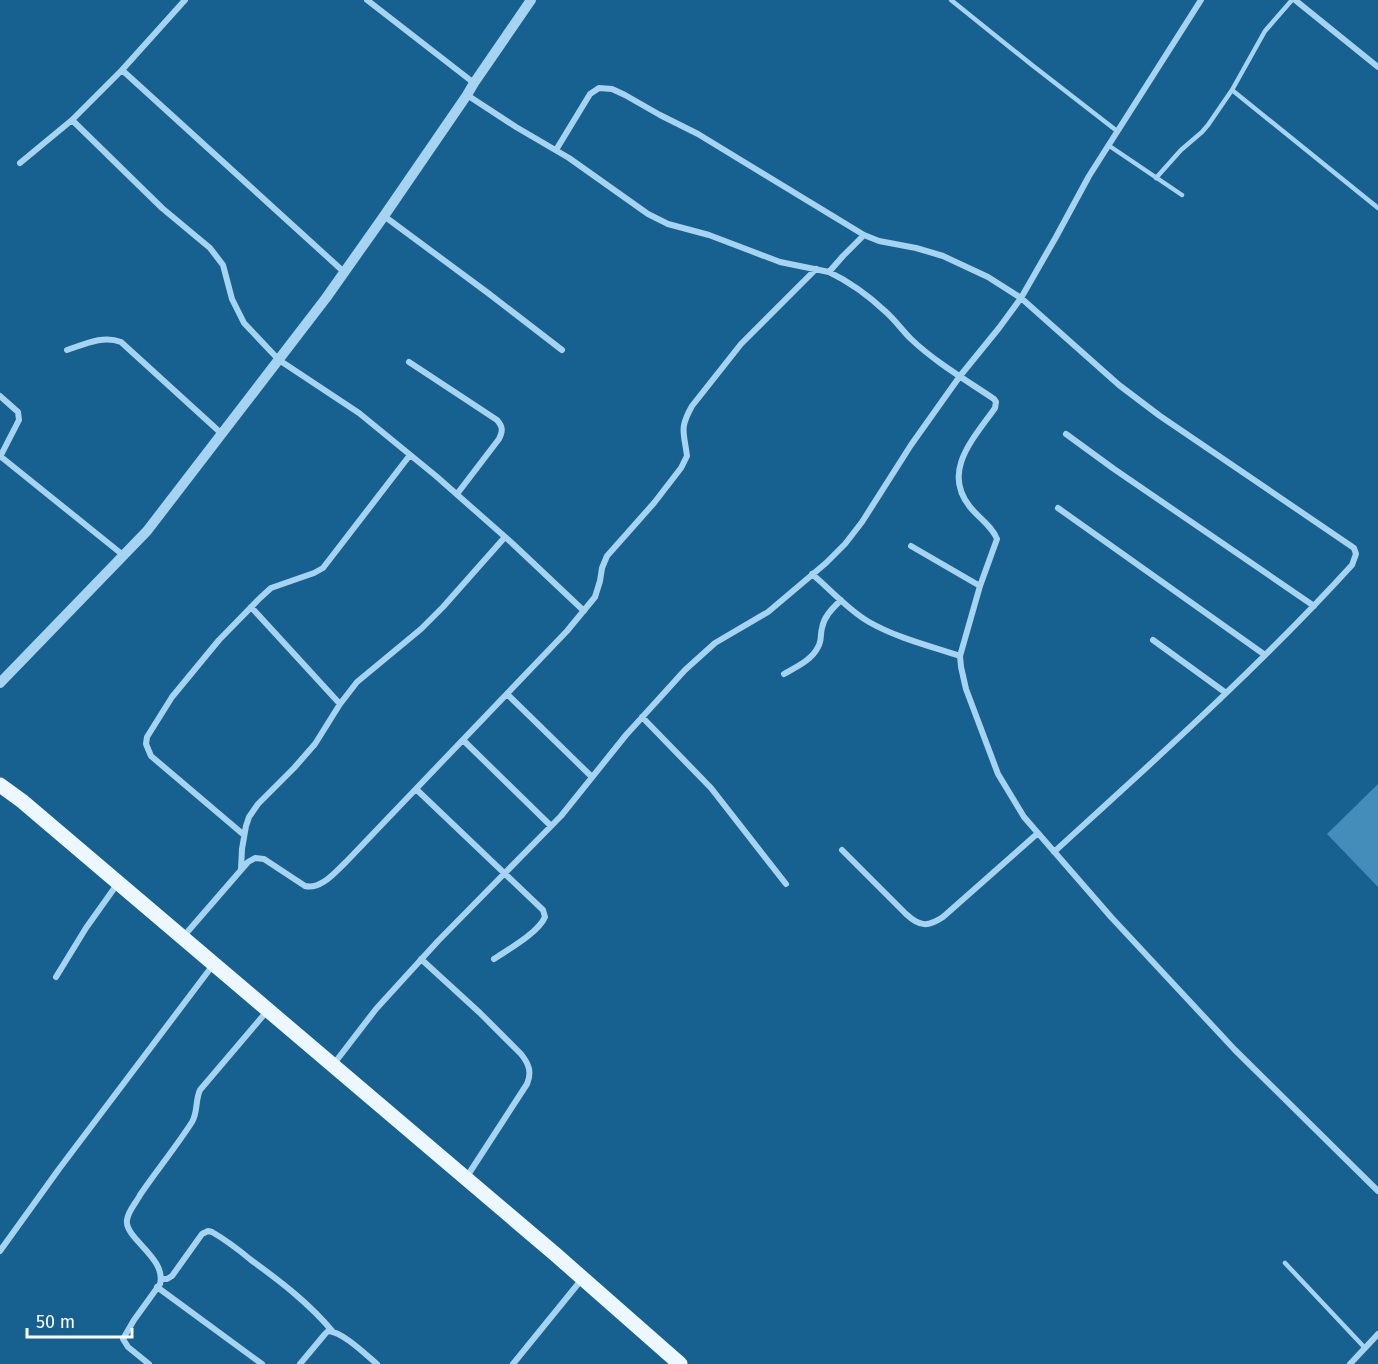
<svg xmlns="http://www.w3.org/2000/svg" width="1378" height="1364" viewBox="0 0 1378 1364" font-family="'Fira Sans',sans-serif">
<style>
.building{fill:#448dba}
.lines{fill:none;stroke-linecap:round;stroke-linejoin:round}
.service{stroke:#a5d3f0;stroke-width:4.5}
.minor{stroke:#a5d3f0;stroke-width:6}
.tertiary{stroke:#a5d3f0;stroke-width:10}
.primary{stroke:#edf7ff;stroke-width:15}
</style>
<rect width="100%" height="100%" fill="#176190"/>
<path class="building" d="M1378,784V887L1327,834Z"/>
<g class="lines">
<path class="service" d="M951,0L1032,65L1117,131
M1232,90L1378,208
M1108,145L1182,195
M1156,178L1181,150L1202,132L1208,125L1232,90L1265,31L1292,0
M1285,1263L1365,1348"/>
<path class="minor" d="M367,0L474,83
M1295,0L1378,67
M122,70L344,272
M467,95L516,127L569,158L648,214L668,224L709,235L780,262L829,272C850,282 869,296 886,312C895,320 902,330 911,339C935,362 966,380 994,399L996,402L995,408C974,438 941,471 970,507C979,518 992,526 997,539L980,586L960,656L961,667L966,689L998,774L1024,817L1111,917L1235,1050L1378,1191
M72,120L162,208L210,248L223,265L232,299L244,323L279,360L359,413L436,476L513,544L584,611
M556,150L590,94L599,88L612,89L625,95L660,115L698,134L864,235L879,241L916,248L943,256L988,277L1021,298L1119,385L1160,416L1354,548L1356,554L1352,565C1259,667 1156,759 1054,852
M20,163L72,120L122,70L185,0
M384,216L488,293L562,350
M829,272L843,256L864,235
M67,350C85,344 103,335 121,342L222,434
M409,362L497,420C503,427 503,431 499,439L457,494
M0,396L18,412L19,420L0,457
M1066,434L1114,469L1314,606
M0,456L123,555
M1058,508L1265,655
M911,546L980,586
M812,574C831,590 848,610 869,622C897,638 930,646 960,656
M251,607L340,704
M1153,640L1226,693
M784,674C796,667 812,660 818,647C822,641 820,635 822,628C824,616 833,608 841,600
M507,694L592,777
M642,717L711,788L786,884
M463,740L551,826
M416,789L543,910L545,917C538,933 509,949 494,959
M244,835L151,756L146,744L147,737L172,697L219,640L260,598L271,588L314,573L323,568L410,455
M842,850L906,914C920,927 928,927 943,917L1038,833
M241,869L242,849L246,826L249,817L258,804L294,768L315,744L340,704L357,682L421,629L443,607L505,537
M183,937L248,862L255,858L264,859L305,886C321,890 335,872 346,862L567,631L595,597L600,581L602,568L607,556L654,503L681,468L687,456C684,432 679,429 692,406L741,344L816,269
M421,959L480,1013L521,1054C529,1064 532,1072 527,1084L466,1178
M56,977L86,928L118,883
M333,1065L376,1009L438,941L561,816L626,735L685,670L715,643L768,612L826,563L845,544L862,522L911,445L960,376L999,328L1021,298L1056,237L1089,176L1201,0
M0,1251L59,1169L213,965
M161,1279H167L172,1276L202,1234L208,1231L212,1232C226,1240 239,1250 251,1260C280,1281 310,1304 333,1332
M157,1287L262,1364
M149,1364L128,1347L123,1339L134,1320L160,1284C167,1258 124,1238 127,1220C128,1211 136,1203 140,1195C157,1170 176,1147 192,1122C198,1112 195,1101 200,1090L268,1010
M300,1364L325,1334L328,1331C343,1332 365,1354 377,1364
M513,1364L582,1279
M1350,1364L1378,1334"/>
<path class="tertiary" d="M0,683L147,531L326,298L384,216L467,95L474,83L531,0"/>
<path class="primary" d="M0,785L22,801L555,1254L680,1364"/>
</g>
<path d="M27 1328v9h105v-9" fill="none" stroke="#ffffff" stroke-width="3"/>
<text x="36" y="1328" font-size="18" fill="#ffffff" stroke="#176190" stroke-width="4.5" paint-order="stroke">50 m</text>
</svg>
